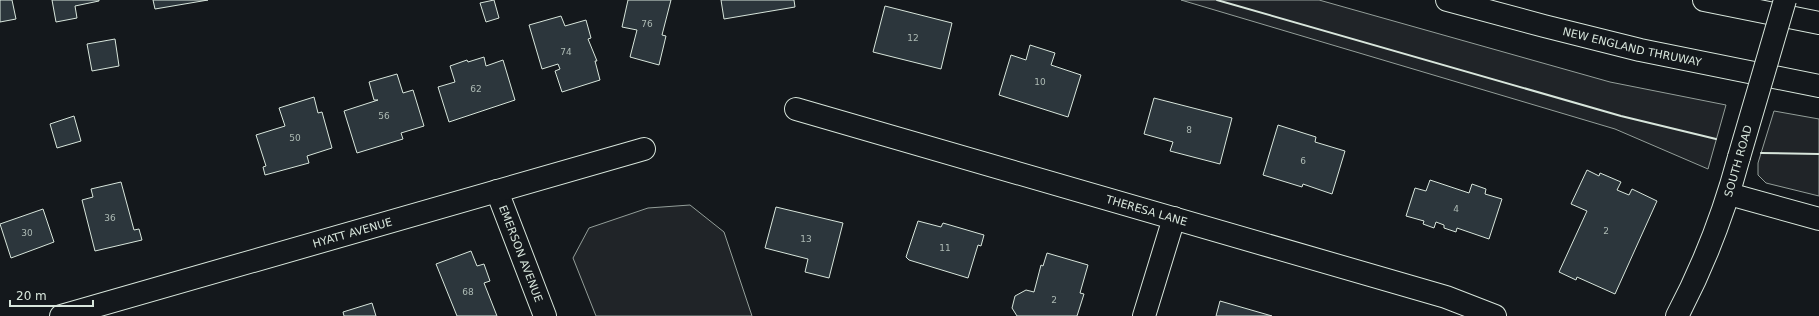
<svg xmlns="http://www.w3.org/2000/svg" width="1819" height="316" viewBox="0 0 1819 316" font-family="'DejaVu Sans',sans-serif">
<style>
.green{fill:#202428;stroke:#939e99}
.building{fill:#2c363c;stroke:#d8e6dc}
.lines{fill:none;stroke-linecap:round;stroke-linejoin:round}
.street-casing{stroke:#d8e6dc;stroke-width:24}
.highway-casing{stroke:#d8e6dc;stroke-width:24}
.street{stroke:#14181c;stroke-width:22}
.highway{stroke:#14181c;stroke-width:22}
.street-bridge-casing{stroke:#d8e6dc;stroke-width:24;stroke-linecap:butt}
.street-bridge{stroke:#14181c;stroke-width:22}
.wall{stroke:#d8e6dc;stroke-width:2}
.labels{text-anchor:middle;stroke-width:3;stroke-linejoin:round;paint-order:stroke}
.number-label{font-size:9px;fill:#adbab4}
.street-label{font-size:11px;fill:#d8e6dc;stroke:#14181c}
</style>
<rect width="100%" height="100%" fill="#14181c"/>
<path class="green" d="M1181,0H1319L1610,82L1726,105L1708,169L1615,129Z
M1774,111L1819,119V196L1766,183L1758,175V163Z
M690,205L724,232L752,316H596L573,258L589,228L648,208Z"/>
<path class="building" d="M0,0H12L16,19L0,22Z
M52,0H99V1L75,6L77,18L56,22Z
M153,0H208L155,9Z
M494,0L499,18L486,22L480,3Z
M628,0H671L662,35L666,36L659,65L630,57L637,30L622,27Z
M721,0H794L795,7L724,19Z
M885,6L952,23L941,69L873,52Z
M561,16L565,26L586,20L591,38L588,39L597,61H595L600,80L562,92L555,71L560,69L558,64L542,69L529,25Z
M115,39L119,66L92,71L87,44Z
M1030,45L1055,53L1051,65L1081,75L1068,117L999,95L1011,55L1026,60Z
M484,57L486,66L503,60L515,100L449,122L438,87L455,82L450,66L467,60L468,62Z
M397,74L403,93L413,90L424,126L401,133L403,139L357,153L344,111L378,100H374L369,82Z
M314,97L318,113L322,112L332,148L307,156L309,163L265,175L263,167L266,166L256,135L285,126L279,108Z
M1154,98L1232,118L1220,164L1170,151L1173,142L1144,134Z
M74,116L81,141L57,148L50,124Z
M1278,125L1316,137L1315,142L1345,151L1332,194L1303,184L1302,187L1263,175Z
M1587,170L1599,176L1600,173L1621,182L1617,190L1629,195L1632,189L1657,201L1615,294L1577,277L1576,280L1559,272L1587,211L1571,204Z
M1430,180L1469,193L1472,184L1486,189L1485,194L1502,199L1489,239L1457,228L1456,232L1444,228V225L1436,222L1434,228L1423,224L1424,221L1406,216L1415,188L1426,191Z
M121,182L134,230L139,229L142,240L95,251L82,200L93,197L91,189Z
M776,207L843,223L829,278L805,272L808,259L765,248Z
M43,209L54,242L11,258L0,224Z
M918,221L941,227L943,223L984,235L981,246L978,245L968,278L909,260L906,257Z
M471,251L477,266L484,264L490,281L484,283L497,316H457L436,264Z
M1047,253L1088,265L1080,293L1084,294L1077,316H1017L1012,308L1015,296L1026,290L1034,292L1041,265L1043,266Z
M1220,301L1272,316H1216Z
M372,303L376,316H344L343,312Z"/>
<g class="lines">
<defs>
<g id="street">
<path id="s1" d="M796,109L1446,297L1495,316"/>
<path id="s2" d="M497,191L545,316"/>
<path d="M1729,194L1819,219"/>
<path id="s3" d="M61,316L644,149"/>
<path d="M1144,316L1174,218"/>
<path d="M1677,316C1704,265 1724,213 1739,157"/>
</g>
<g id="highway">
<path id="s4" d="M1447,0L1544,26L1640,50L1819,86"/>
<path d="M1704,0L1819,23"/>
</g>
</defs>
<use href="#street" class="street-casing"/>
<use href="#highway" class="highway-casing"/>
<use href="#street" class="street"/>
<use href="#highway" class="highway"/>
<defs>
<path id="street-bridge" d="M1739,157L1785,0"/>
</defs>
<use href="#street-bridge" class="street-bridge-casing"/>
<use href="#street-bridge" class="street-bridge"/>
<path class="wall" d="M1217,0L1621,116L1716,139
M1761,153L1819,154"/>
</g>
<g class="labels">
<g class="number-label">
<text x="647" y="27">76</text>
<text x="913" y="41">12</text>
<text x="566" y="55">74</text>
<text x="1040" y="85">10</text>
<text x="476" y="92">62</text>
<text x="384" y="119">56</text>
<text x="1189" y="133">8</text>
<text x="295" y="141">50</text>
<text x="1303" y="164">6</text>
<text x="1456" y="212">4</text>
<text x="110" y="221">36</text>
<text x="1606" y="234">2</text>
<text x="27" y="236">30</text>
<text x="806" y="242">13</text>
<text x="945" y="251">11</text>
<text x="468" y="295">68</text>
<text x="1054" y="303">2</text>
</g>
<g class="street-label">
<text dy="4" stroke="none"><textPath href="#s4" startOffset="191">NEW ENGLAND THRUWAY</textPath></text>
<text transform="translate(1738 161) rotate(-74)" y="4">SOUTH ROAD</text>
<text dy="4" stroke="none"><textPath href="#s1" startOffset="365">THERESA LANE</textPath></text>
<text dy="4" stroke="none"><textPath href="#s3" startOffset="303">HYATT AVENUE</textPath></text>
<text dy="4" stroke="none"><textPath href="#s2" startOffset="67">EMERSON AVENUE</textPath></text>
</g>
</g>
<path d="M10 300v6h83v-6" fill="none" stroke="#d8e6dc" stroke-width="2"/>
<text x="16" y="300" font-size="12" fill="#d8e6dc" stroke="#14181c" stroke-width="3" paint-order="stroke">20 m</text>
</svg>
